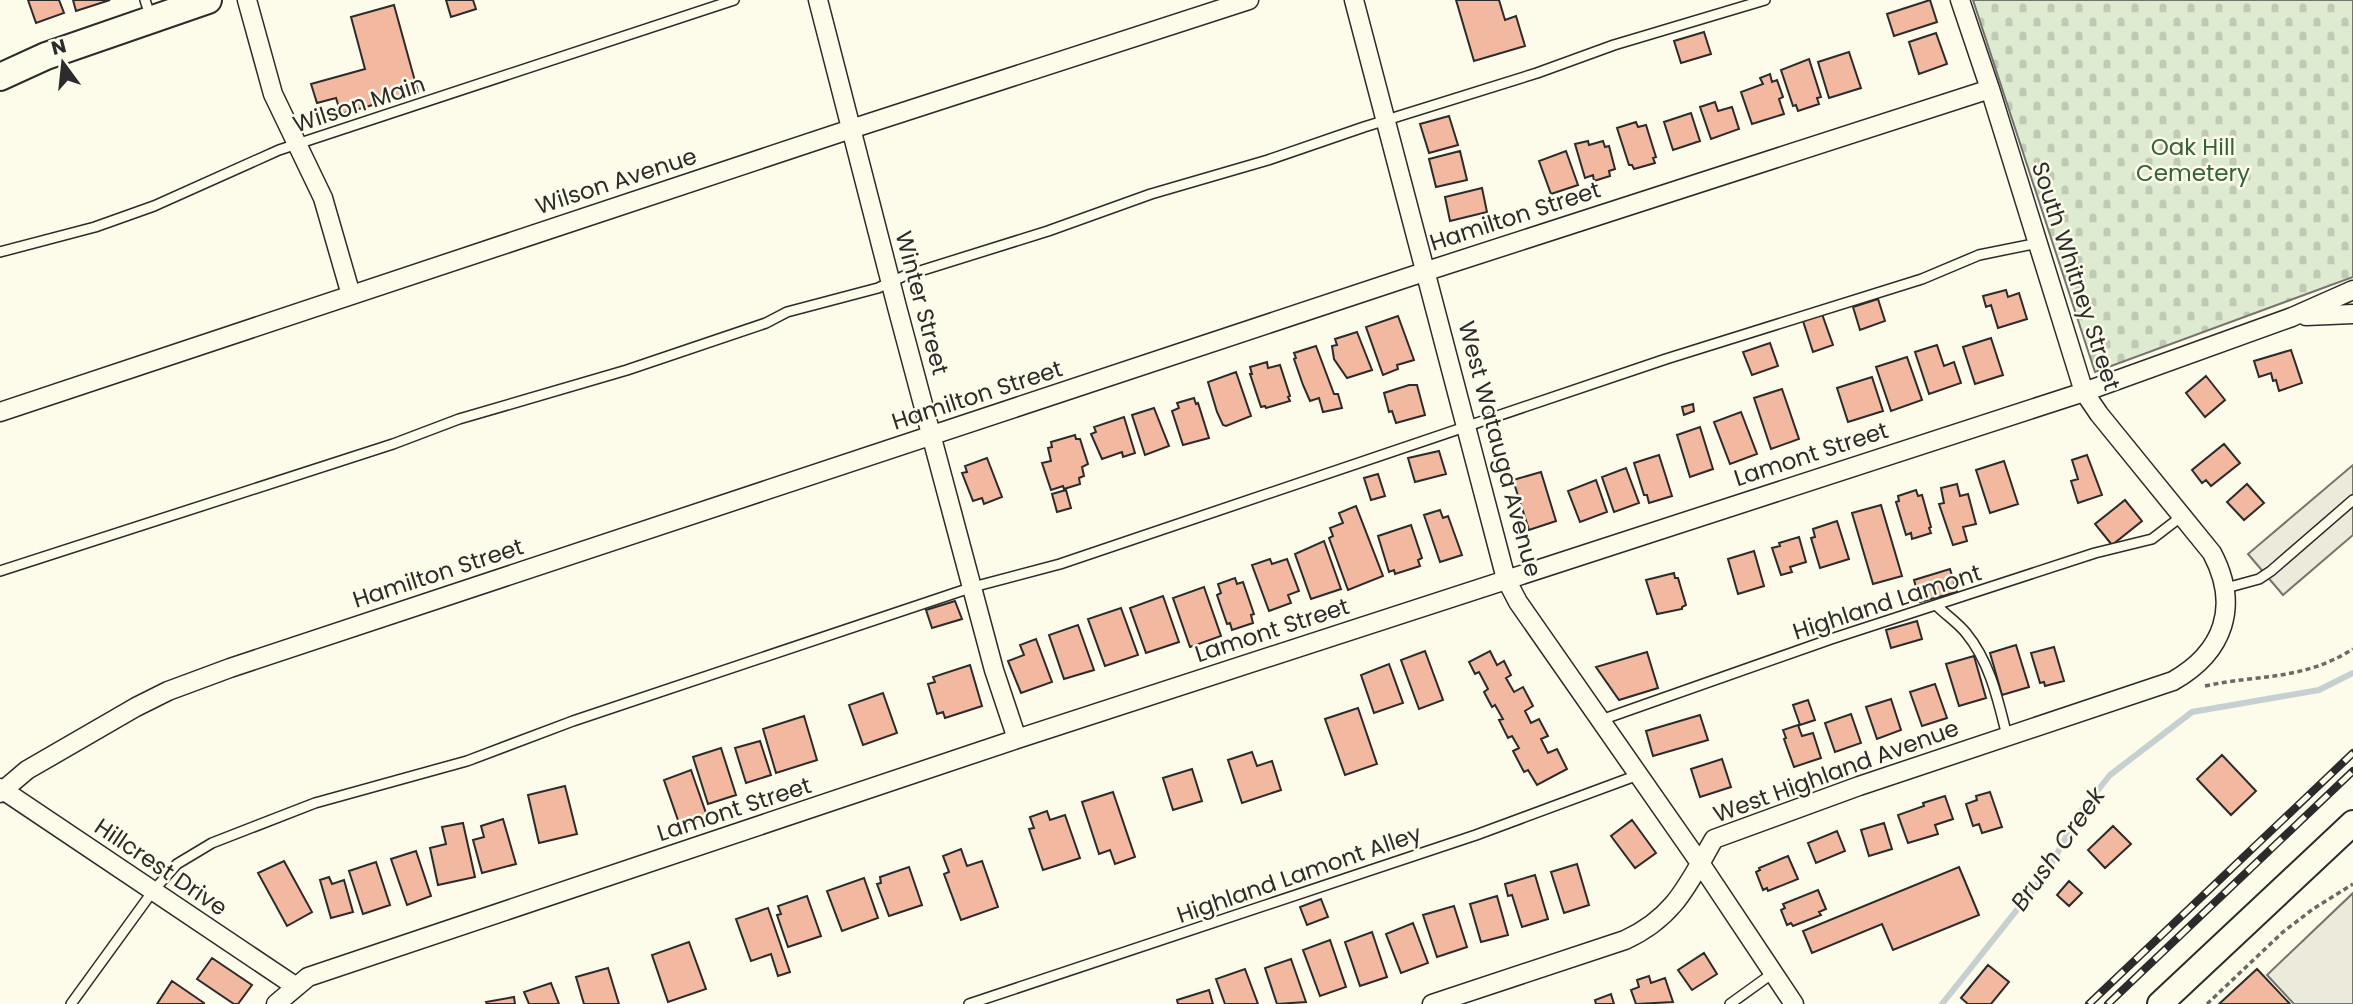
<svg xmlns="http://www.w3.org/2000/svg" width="2353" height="1004" viewBox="0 0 2353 1004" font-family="Poppins,sans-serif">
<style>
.cemetery{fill:url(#cemetery-stones);stroke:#74746e;stroke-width:2}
.parking{fill:#eceadb;stroke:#74746e;stroke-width:2}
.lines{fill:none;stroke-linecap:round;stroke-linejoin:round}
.stream{stroke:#c7d0d0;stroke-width:6}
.building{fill:#f2b8a0;stroke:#2b2b2b;stroke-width:2}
.lane-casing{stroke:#2b2b2b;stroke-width:12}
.street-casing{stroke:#2b2b2b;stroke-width:21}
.secondary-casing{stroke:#2b2b2b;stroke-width:28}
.primary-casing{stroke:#2b2b2b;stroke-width:30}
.path{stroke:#6a6964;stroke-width:3.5;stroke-dasharray:5 3.5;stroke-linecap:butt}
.lane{stroke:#fdfbea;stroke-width:9}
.street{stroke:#fdfbea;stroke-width:18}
.secondary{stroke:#fdfbea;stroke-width:24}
.primary{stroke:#fdfbea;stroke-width:26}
.rail-casing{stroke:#2b2b2b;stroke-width:8}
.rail{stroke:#fdfbea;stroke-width:5;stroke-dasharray:16;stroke-linecap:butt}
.labels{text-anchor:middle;stroke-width:5;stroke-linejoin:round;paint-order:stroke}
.street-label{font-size:23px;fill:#2b2b2b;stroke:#fdfbea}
.park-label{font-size:23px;fill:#34623c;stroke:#fdfbea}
.water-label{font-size:24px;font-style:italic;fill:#2b2b2b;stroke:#fdfbea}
</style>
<defs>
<pattern id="cemetery-stones" width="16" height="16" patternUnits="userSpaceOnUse" patternTransform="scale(1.75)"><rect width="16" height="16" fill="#deebd1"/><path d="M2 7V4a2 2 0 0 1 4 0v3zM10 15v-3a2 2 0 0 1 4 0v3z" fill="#bfcab4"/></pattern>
</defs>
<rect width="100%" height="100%" fill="#fdfbea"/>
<path class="cemetery" d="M1973,0H2353V277L2095,372Z"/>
<path class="parking" d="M2353,465V535L2283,595L2248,554Z
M2353,893V1004H2294L2267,975Z"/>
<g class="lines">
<path class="stream" d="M1942,1004L2047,872L2078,815L2110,775L2192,712L2319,690L2353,673"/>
</g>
<path class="building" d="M28,0H59L64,13L36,23Z
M73,0H110L76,11Z
M446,0H473L476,9L451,17Z
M1456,0H1499L1505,20L1516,16L1525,46L1474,61Z
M1930,0L1937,22L1894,36L1887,14Z
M394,5L418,92L341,114L336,98L317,103L311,84L365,69L351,17Z
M1704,32L1711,54L1681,63L1674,41Z
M1936,33L1947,64L1919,74L1909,42Z
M1849,52L1861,88L1829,98L1818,62Z
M1809,59L1821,97L1817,98L1819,104L1798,111L1796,105L1793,106L1781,70Z
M1770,74L1772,82L1777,80L1783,97L1779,99L1784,114L1752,124L1741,92L1763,84L1760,78Z
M1715,102L1718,111L1732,107L1739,129L1711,139L1700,107Z
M1691,113L1700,141L1673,150L1664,122Z
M1449,116L1458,145L1429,153L1420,124Z
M1636,122L1638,127L1646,125L1656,157L1653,158L1655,163L1634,169L1632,165H1629L1617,128Z
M1588,141L1589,145L1603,141L1605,147L1609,146L1615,169L1609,171L1610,176L1594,181L1593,175L1585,178L1575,144Z
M1460,151L1467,180L1436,187L1429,159Z
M1566,151L1578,185L1551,194L1539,161Z
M1482,188L1487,212L1450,221L1445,197Z
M2006,290L2008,297L2019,293L2027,319L1998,328L1991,305L1986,307L1983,296Z
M1878,299L1885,321L1860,330L1853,307Z
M1822,314L1833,345L1813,352L1803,321Z
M1398,316L1414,360L1397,365L1398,369L1383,375L1366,327Z
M1357,332L1372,370L1347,378L1334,359L1332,346L1337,345L1335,339Z
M1991,338L2003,375L1975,384L1963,347Z
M1770,343L1778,366L1752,375L1743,352Z
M1937,345L1944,366L1954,362L1961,383L1929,394L1915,352Z
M1316,346L1334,394H1338L1342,408L1323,412L1319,398L1310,401L1303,385L1294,359L1296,358L1294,353Z
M2291,350L2302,383L2279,391L2276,380L2273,381L2271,373L2259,377L2254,361Z
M1907,357L1922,400L1891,411L1876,367Z
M1267,362L1268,368L1280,365L1290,396L1288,397L1290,401L1266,408L1265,406L1261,407L1250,374H1252L1250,367Z
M1236,372L1251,416L1226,426L1223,425L1217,412L1208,382Z
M2206,376L2225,400L2205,417L2186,393Z
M1872,377L1883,411L1848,422L1837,388Z
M1409,385H1417L1425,415L1396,423L1392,411L1389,412L1384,393Z
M1782,389L1799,439L1771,449L1754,398Z
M1194,398L1196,404L1198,403L1209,438L1183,445L1172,411L1179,408L1177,403Z
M1693,404L1694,411L1684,415L1682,407Z
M1154,408L1169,446L1145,455L1132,415Z
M1741,412L1757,454L1730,464L1714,422Z
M1124,417L1135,453L1123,457L1122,452L1102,459L1091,434L1096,432L1094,427Z
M1700,427L1713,469L1690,477L1677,435Z
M1075,435L1076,439H1080L1088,464L1082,467L1084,476L1079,478L1080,484L1064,489L1063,486L1051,490L1042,463L1051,461L1048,448L1052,447L1051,442Z
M2224,444L2240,463L2211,486L2206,480L2202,483L2192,470Z
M1439,451L1446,474L1415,482L1408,458Z
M1659,455L1672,496L1649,503L1647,495H1644L1634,463Z
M2087,455L2102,495L2078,503L2071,481L2078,479L2072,460Z
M987,458L1002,497L984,504L982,498L973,501L962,473L967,472L965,466Z
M2004,461L2018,504L1990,513L1976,470Z
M1626,468L1639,503L1614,512L1602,477Z
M1541,472L1556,521L1529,530L1513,480Z
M1378,474L1385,496L1371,500L1364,478Z
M1596,480L1607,512L1580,522L1568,491Z
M1957,484L1960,496L1968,494L1976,524L1963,527L1967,541L1953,545L1939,504L1944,503L1941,488Z
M2247,484L2264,503L2244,520L2227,502Z
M1066,490L1071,508L1057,512L1052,494Z
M1916,490L1918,496L1922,495L1931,527L1929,528L1931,533L1912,539L1911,533L1906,535L1896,502L1899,501L1898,496Z
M2125,500L2142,521L2112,545L2095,524Z
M1881,505L1902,576L1873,584L1852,513Z
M1356,506L1383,576L1348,590L1329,538L1333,536L1330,528L1343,523L1339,513Z
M1440,510L1443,518L1448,516L1462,555L1440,562L1424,515Z
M1837,521L1849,559L1820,568L1811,538L1815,537L1813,529Z
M1411,525L1422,558L1418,560L1420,566L1395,574L1394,570L1389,572L1378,536Z
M1799,537L1806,562L1790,567L1792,572L1781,575L1772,548L1780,546L1779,543Z
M1324,541L1341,589L1311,599L1295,554Z
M1754,551L1764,586L1738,594L1728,559Z
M1270,559L1272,564L1287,559L1299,591L1288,595L1291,603L1269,611L1252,565Z
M1950,569L1957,592L1920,602L1914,580Z
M1674,573L1675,578H1678L1686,605L1682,607V609L1657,614L1646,580Z
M1235,578L1237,584L1243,582L1254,614L1251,615L1253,623L1232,630L1230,623L1227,624L1217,595L1221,593L1218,584Z
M1204,587L1221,636L1190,647L1173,598Z
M1163,596L1179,642L1146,653L1130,608Z
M955,601L962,619L932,628L926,610Z
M1121,608L1138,655L1105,666L1088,619Z
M1917,621L1922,639L1891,648L1886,630Z
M1078,625L1094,670L1064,679L1049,635Z
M1036,639L1052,682L1021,693L1008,661L1024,655L1020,645Z
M2016,645L2029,687L2002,695L1990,653Z
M2054,647L2064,681L2045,686L2044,682L2040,683L2031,653Z
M1425,651L1443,700L1419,709L1401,660Z
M1490,651L1497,665L1504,661L1511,675L1506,678L1514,692L1523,687L1533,706L1525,711L1531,723L1539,719L1548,736L1541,739L1548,753L1557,749L1567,769L1537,785L1528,770L1524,772L1513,751L1519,748L1512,736L1508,738L1499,720L1503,719L1495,705L1492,707L1484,692L1488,689L1479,672L1475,674L1469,662Z
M1647,652L1658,688L1619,700L1596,667Z
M1974,656L1986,698L1959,706L1946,664Z
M1389,664L1403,703L1374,713L1361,675Z
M970,665L982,706L945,718L943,712L937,714L928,684L935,682L933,677Z
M1935,684L1947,718L1922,726L1910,692Z
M883,693L897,733L863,745L849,705Z
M1891,699L1901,730L1877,739L1866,707Z
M1808,700L1815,720L1800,725L1793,705Z
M1358,708L1377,764L1345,775L1325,719Z
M1851,714L1861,743L1835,752L1825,723Z
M1700,715L1708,740L1653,756L1646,731Z
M804,716L817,760L776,773L763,729Z
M1798,725L1802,736L1813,733L1821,758L1794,767L1784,739L1786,738L1783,730Z
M760,741L771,775L746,783L735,748Z
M721,748L736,795L708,804L693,757Z
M1252,752L1257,766L1272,761L1281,790L1242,803L1228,760Z
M2222,755L2256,791L2231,815L2197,779Z
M1722,759L1731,787L1700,797L1691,769Z
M1192,769L1202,801L1173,810L1163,778Z
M691,770L707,816L680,826L664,780Z
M565,786L577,834L539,843L528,795Z
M1113,792L1135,857L1115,864L1110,850L1099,854L1082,802Z
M1990,792L2002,827L1982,833L1979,824L1973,826L1966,804L1977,800L1976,796Z
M1945,796L1953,819L1935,825L1938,834L1908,843L1898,815L1924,806L1923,803Z
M1047,811L1050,820L1065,815L1080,858L1043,870L1029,829L1034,828L1030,817Z
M503,819L516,864L482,873L473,840L484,837L481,826Z
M1632,820L1656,853L1635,868L1611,836Z
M463,823L475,877L438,885L430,848L446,844L442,827Z
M1884,823L1892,849L1869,856L1861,830Z
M2113,826L2131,844L2105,868L2088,850Z
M1837,831L1845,851L1816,863L1808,843Z
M961,849L967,866L982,861L998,907L961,920L944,874L949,872L943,856Z
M416,851L431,896L407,905L391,859Z
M1788,856L1798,879L1768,891L1767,888L1763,890L1756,872L1760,870L1759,868Z
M284,861L312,912L287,926L258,873Z
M376,862L390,905L363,914L349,871Z
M1577,864L1589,905L1564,913L1551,872Z
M909,867L922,905L889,916L877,884L881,883L880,877Z
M1959,867L1979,915L1893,950L1882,924L1812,953L1803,931Z
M1535,875L1548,919L1522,927L1512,895L1508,896L1505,884Z
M329,877L332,884L344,880L353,912L331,918L320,880Z
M864,878L878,918L842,931L827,891Z
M2069,881L2082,893L2069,906L2057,895Z
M1818,890L1826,909L1819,912L1821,915L1793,926L1791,923L1787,925L1781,910L1785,908L1783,904Z
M807,896L821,936L788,947L777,915L781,914L778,906Z
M1497,896L1508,935L1481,942L1470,904Z
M1321,899L1328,917L1307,925L1300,907Z
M1454,906L1467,947L1437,957L1423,915Z
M768,908L790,972L778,976L771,954L751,961L736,919Z
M1413,923L1428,963L1401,973L1386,934Z
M1372,932L1387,977L1360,986L1345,942Z
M1330,940L1346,987L1320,996L1303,950Z
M689,942L706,989L668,1002L652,955Z
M1704,953L1717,974L1692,990L1678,970Z
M212,958L252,985L238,1004H234L197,979Z
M1291,959L1306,1002L1277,1004L1265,968Z
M1988,965L2009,982L1991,1004H1968L1961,998Z
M608,968L619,1004H584L576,977Z
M1245,969L1258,1004H1225L1216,979Z
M2257,969L2290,1004H2219Z
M1649,976L1651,983L1665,978L1673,1002L1636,1004L1631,990L1639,987L1637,980Z
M172,981L204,1003V1004H157Z
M551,983L559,1004H529L524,992Z
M1209,990L1213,1004H1178L1177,1000Z
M1611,994L1614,1004H1596L1595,1000Z
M514,997L515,1004H487L486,1002Z"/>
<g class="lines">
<defs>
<path id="lane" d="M145,0L151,18
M0,252L95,227L154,206L279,150L734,0
M0,571L393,444L459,419L627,370L766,323L787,312L878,288L904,276L1048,231L1151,194L1268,160L1364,127L1537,73L1614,45L1765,0
M2226,588L2259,579L2271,571L2353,500
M1937,606C1946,615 1958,623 1966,633C1990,662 1998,700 2007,736
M1601,720L1831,639L2095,553L2152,539L2182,516
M71,1004L153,891L177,864L212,843L315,803L467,761L573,721L973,587L1060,564L1666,359L1922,279L1979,255L2038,243
M969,1004L1476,835L1638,775
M1730,1004L1773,973"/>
<path id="street" d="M247,0L273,94L323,198L351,295
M818,0L897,307L994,670L1017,739
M1354,0L1506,579L1518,602L1700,863L1794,1004
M2306,316L2353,314
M0,412L851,129L1249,0
M0,788L295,986
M0,793L27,770L136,707L168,691L230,668L1427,271L1990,89
M276,1004L308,977L1017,739L2084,392L2292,317L2353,290
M1432,1004L1625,940C1675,917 1688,884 1714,839L1859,786L2173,681C2224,652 2240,606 2212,553L2099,414L2084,392L1990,89L1960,0"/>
<path id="secondary" d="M2160,1004L2353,823"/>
<path id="primary" d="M0,77L46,56L208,0"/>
</defs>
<use href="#lane" class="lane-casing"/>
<use href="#street" class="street-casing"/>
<use href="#secondary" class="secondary-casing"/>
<use href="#primary" class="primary-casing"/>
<path class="path" d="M2205,686C2260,674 2302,681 2353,649
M2207,1004L2283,932L2313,909L2353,884"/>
<use href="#lane" class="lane"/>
<use href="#street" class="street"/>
<use href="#secondary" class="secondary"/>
<use href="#primary" class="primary"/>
<defs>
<path id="rail" d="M2089,1004L2353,753
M2108,1004L2353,771"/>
</defs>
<use href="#rail" class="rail-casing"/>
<use href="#rail" class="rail"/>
</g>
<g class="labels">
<g class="street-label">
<text transform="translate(359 104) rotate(-18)" y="8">Wilson Main</text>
<text transform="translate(616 181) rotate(-18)" y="8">Wilson Avenue</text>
<text transform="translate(1515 216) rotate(-18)" y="8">Hamilton Street</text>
<text transform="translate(2076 276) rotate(72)" y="8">South Whitney Street</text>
<text transform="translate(922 303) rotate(75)" y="8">Winter Street</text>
<text transform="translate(977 395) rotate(-18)" y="8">Hamilton Street</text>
<text transform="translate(1500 449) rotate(75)" y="8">West Watauga Avenue</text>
<text transform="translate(1811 454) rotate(-18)" y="8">Lamont Street</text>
<text transform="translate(438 573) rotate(-18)" y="8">Hamilton Street</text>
<text transform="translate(1887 602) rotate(-18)" y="8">Highland Lamont</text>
<text transform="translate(1272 630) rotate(-18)" y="8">Lamont Street</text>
<text transform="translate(1836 771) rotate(-20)" y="8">West Highland Avenue</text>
<text transform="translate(734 809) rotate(-18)" y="8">Lamont Street</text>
<text transform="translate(161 867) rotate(34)" y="8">Hillcrest Drive</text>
<text transform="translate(1299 874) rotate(-19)" y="8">Highland Lamont Alley</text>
</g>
<g class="park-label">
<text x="2193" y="155">Oak Hill<tspan x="2193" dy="26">Cemetery</tspan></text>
</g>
<g class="water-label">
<text transform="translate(2058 849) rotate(-55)" y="8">Brush Creek</text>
</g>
</g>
<g transform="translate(63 63) rotate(345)" stroke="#fdfbea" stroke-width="5" paint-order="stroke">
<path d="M0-5L12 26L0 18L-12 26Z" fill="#2b2b2b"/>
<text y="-10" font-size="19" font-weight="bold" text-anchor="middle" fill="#2b2b2b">N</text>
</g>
</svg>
